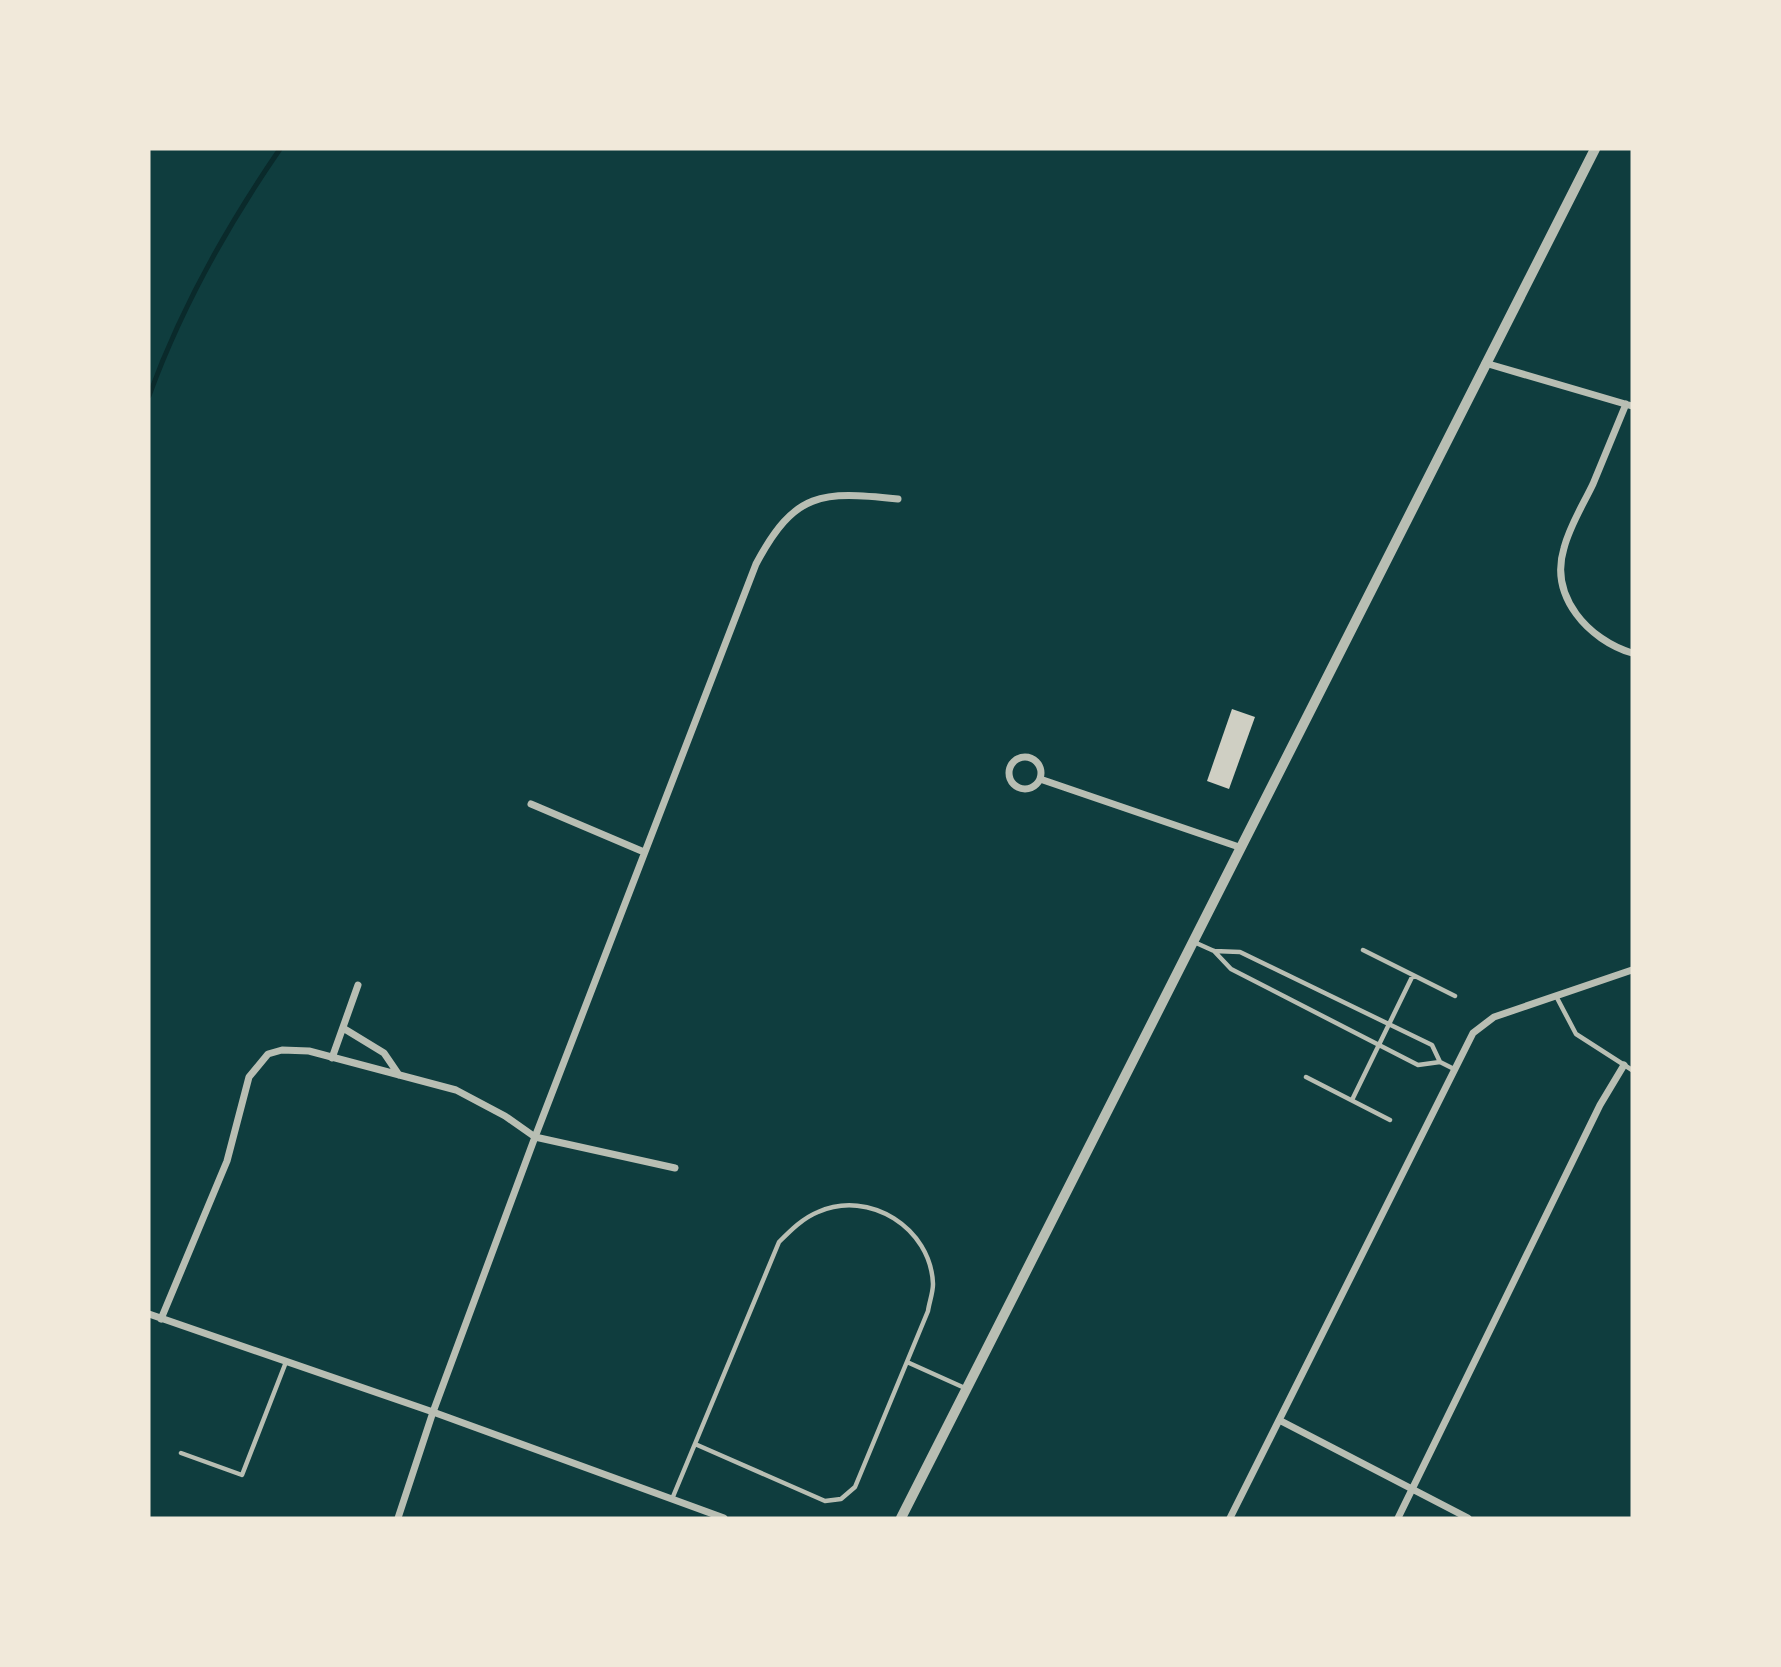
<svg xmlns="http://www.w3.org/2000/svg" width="1781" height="1667" viewBox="0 0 1781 1667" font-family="Barlow,sans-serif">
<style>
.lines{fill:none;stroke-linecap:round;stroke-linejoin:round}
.stream{stroke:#0a2a2b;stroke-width:5}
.building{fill:#cfcfc3}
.service{stroke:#b8beb3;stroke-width:4.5}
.minor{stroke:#b8beb3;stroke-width:7}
.tertiary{stroke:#b8beb3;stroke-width:10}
</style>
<rect width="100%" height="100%" fill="#0f3d3e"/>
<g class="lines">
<path class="stream" d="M149,396C181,308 227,226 280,149"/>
</g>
<path class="building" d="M1232,709L1255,717L1229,789L1207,781Z"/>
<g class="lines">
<path class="service" d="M1194,942L1214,951L1240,952L1432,1045L1440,1062
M1363,950L1455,996
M1214,951L1231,969L1418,1065L1440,1062L1454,1069
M1556,996L1576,1034L1632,1070
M1306,1077L1390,1120
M1352,1100L1413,975
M907,1362L967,1389
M181,1453L242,1475L286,1362
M672,1499L779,1242C791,1230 803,1218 818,1212C869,1189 931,1228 933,1284C933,1293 929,1303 928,1311L855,1487L841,1499L825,1501L695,1444"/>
<path class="minor" d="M1485,363L1632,406
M1626,404C1615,431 1604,457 1593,484C1583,505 1570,525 1564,548C1549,597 1589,640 1632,653
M1009 773a16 16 0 1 1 32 0a16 16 0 1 1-32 0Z
M1040,779L1239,847
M531,804L644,852
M343,1028L384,1053L399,1075
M332,1058L358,985
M149,1314L433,1412L724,1518
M161,1319L227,1161L249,1077L268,1054L282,1050L309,1051L456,1090L505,1116L535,1137L675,1168
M1281,1421L1468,1518
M398,1518L433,1412L535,1137L756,564C795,491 821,491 898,499
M1230,1518L1473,1033L1494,1017L1632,970
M1398,1518L1600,1105L1624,1065"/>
<path class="tertiary" d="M901,1518L1595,149"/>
</g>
<rect width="1781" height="1667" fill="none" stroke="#f1e9da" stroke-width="301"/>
</svg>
